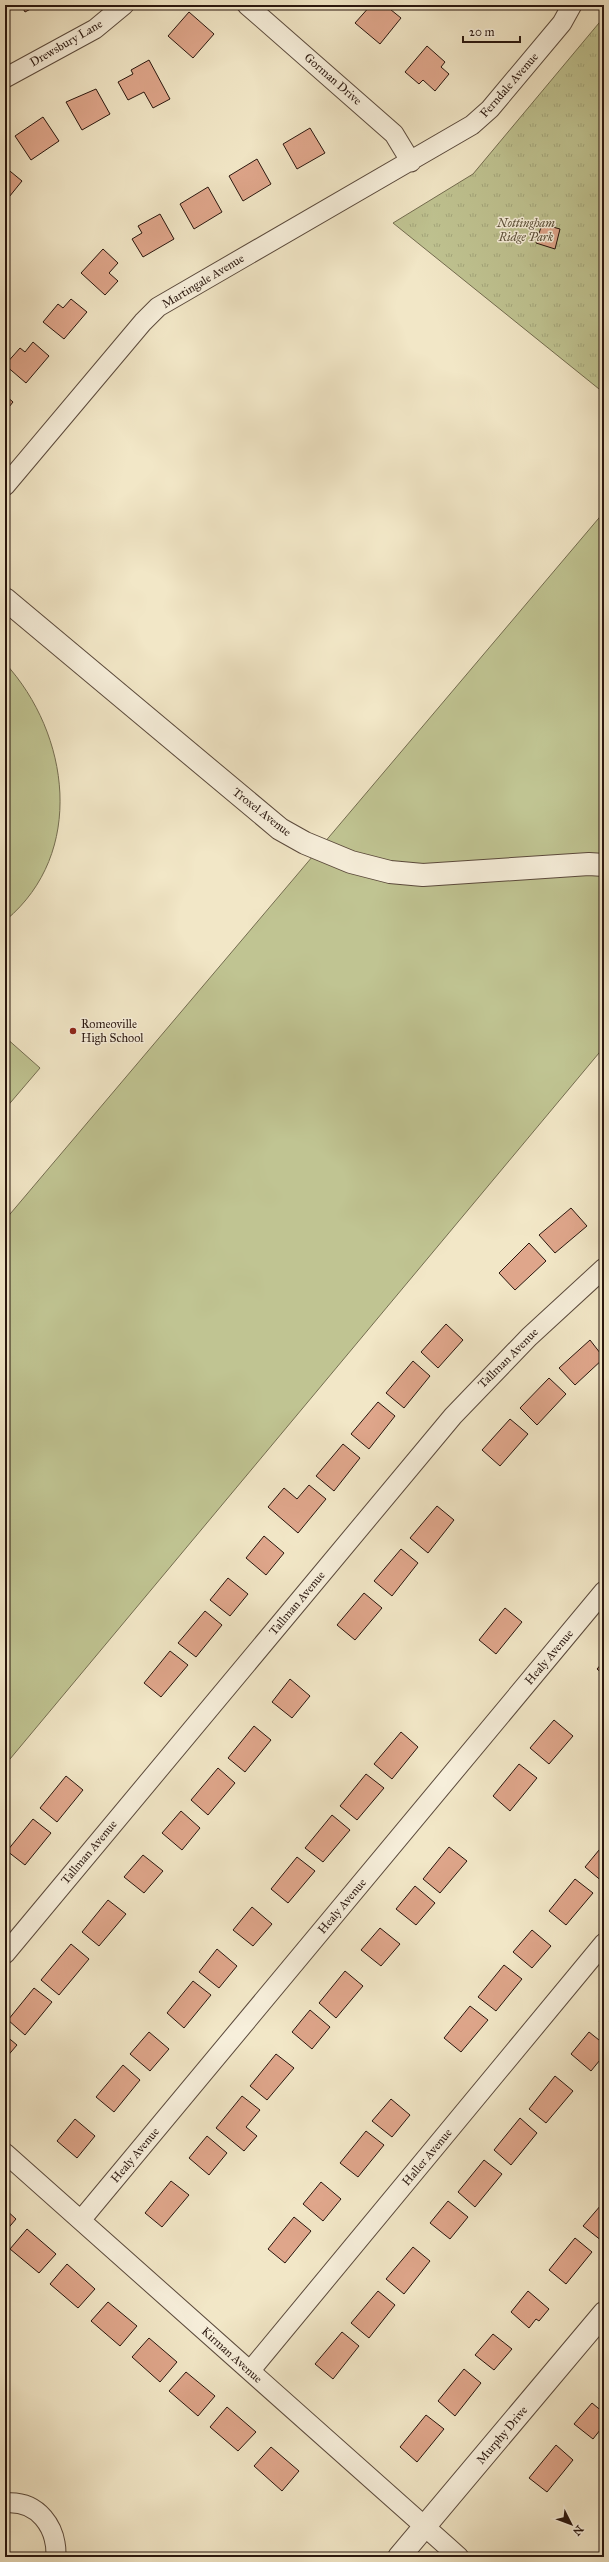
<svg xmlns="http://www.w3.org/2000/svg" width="609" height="2562" viewBox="0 0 609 2562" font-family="'IM FELL Great Primer',serif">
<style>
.green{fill:#c0c492;stroke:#746d50}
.park{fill:url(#park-tufts);stroke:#746d50}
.building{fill:#dfa68b;stroke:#29160e}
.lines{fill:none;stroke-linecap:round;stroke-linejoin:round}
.minor-casing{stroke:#5b4a3c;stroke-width:21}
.tertiary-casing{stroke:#5b4a3c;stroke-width:24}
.minor{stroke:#f7efdb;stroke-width:19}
.tertiary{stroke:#f7efdb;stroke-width:22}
.poi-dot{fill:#8f2418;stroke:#f7efdb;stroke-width:1.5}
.labels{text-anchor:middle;stroke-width:3;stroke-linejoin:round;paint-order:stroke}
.street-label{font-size:12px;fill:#29160e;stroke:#f7efdb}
.park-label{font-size:12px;font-style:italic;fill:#5e533c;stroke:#f7efdb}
.poi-label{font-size:12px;fill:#29160e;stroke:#f7efdb;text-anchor:start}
</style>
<defs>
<pattern id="park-tufts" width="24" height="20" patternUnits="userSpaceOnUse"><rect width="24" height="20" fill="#c0c492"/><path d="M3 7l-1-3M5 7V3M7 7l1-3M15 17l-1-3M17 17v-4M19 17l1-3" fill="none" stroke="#a5a87d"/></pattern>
</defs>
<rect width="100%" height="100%" fill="#f2e7c7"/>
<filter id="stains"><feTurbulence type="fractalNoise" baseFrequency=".005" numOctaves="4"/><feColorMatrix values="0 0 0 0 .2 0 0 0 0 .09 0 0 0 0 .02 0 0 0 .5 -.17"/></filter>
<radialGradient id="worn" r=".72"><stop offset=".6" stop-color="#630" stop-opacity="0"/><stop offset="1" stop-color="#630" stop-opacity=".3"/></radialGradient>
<path class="green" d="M604,512V1047L5,1765V1220Z
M5,663C70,734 86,853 6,920Z
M5,1037L40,1068L5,1109Z"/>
<path class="park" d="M604,17V393L393,223L473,174Z"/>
<path class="building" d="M21,5H38L25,12Z
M371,5H385L401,18L380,44L355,23Z
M189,12L214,34L193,58L168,36Z
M427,46L445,62L441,67L449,74L435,91L423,80L419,84L405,72Z
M149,60L170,99L153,108L144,92L128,100L118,82L133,74L131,70Z
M96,89L110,114L82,130L66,102Z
M43,117L59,141L31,160L15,136Z
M310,128L325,153L297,169L283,144Z
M257,159L271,184L243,201L229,176Z
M5,167L22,181L5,202Z
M208,187L222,212L194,229L180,204Z
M160,214L174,239L143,257L132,239L142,233L138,226Z
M542,224L560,229L555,249L536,243Z
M103,249L118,263L109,273L118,281L105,295L81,273Z
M71,299L87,312L64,339L43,322L58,304L63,308Z
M33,342L49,356L26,383L5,365L20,348L25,352Z
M5,395L13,402L5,412Z
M571,1208L587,1226L555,1253L539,1235Z
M529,1243L546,1261L515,1290L499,1273Z
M446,1324L463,1340L438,1368L421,1352Z
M590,1340L604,1358L575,1385L559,1368Z
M413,1361L430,1376L404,1408L386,1393Z
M549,1378L566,1394L537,1425L520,1408Z
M378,1402L395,1416L369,1449L351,1434Z
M510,1419L528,1434L500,1466L482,1450Z
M343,1444L360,1458L334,1491L316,1476Z
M309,1485L326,1499L298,1533L268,1507L284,1488L297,1499Z
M437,1506L454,1520L428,1553L410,1538Z
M264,1536L284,1553L266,1575L246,1558Z
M401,1549L418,1563L392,1596L374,1581Z
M228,1578L248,1594L230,1616L210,1600Z
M364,1593L382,1608L355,1640L337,1625Z
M505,1608L522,1622L496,1654L479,1640Z
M205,1611L222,1625L196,1657L178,1643Z
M170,1651L188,1665L161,1697L144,1683Z
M604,1661V1675L597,1669Z
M290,1679L310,1696L292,1718L272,1702Z
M554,1720L573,1736L549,1764L530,1748Z
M254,1726L271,1740L245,1772L228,1758Z
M401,1732L418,1747L392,1779L374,1764Z
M519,1764L537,1778L510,1811L493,1796Z
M218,1768L235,1783L208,1815L191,1800Z
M366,1774L384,1788L357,1820L340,1806Z
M66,1776L83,1790L57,1822L40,1808Z
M181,1811L200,1828L182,1850L162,1833Z
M332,1815L350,1830L323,1862L305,1848Z
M33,1819L51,1833L25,1865L7,1851Z
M604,1844V1883L585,1867Z
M449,1847L467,1861L440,1893L423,1879Z
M143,1855L163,1871L144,1893L124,1877Z
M297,1857L315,1871L288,1903L271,1889Z
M575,1879L593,1893L566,1925L549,1911Z
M415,1886L435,1903L416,1925L396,1909Z
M108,1900L126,1914L99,1946L82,1932Z
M252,1907L272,1924L253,1946L233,1930Z
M380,1928L400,1944L381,1966L361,1950Z
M532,1930L551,1946L532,1968L513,1952Z
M71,1944L89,1959L59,1995L41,1980Z
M217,1949L237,1966L219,1988L199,1972Z
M504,1965L522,1979L496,2011L478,1997Z
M345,1971L363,1986L336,2018L319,2003Z
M193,1981L211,1995L184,2028L167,2013Z
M34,1988L52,2002L25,2035L8,2020Z
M470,2006L488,2020L461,2052L444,2038Z
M310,2010L330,2027L312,2049L292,2032Z
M604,2016V2026L599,2022Z
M149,2032L169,2049L150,2071L130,2054Z
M589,2032L604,2044V2055L591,2071L571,2054Z
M5,2035L17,2045L5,2059Z
M276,2054L294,2068L267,2100L250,2086Z
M123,2065L140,2080L114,2112L96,2097Z
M555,2076L573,2091L546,2123L529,2109Z
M242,2096L260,2110L246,2127L257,2136L244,2151L216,2128Z
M391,2099L410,2115L392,2137L372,2121Z
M520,2118L537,2133L511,2165L494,2150Z
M75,2119L95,2136L77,2158L57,2141Z
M366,2131L384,2145L358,2177L340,2163Z
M207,2136L227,2153L209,2175L189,2158Z
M484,2160L502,2174L475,2207L458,2192Z
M171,2181L189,2195L162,2227L145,2213Z
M321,2182L341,2199L323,2221L303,2204Z
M448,2201L468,2217L450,2239L430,2223Z
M601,2205L604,2207V2238L602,2241L583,2226Z
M5,2209L16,2219L5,2232Z
M294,2217L311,2231L285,2263L268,2249Z
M27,2229L56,2254L39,2273L10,2249Z
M575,2238L592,2252L566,2284L549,2270Z
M413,2247L430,2261L404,2294L386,2279Z
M67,2264L95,2289L78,2308L50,2284Z
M378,2291L395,2305L369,2338L351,2323Z
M528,2291L549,2309L539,2321L536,2319L529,2328L511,2312Z
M108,2302L137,2326L120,2346L91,2321Z
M342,2332L359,2346L333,2379L315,2364Z
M493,2334L512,2349L494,2370L475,2355Z
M149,2338L177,2362L160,2382L132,2357Z
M464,2369L481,2383L455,2416L438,2401Z
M186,2372L215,2396L198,2416L169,2391Z
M592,2403L604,2413V2425L593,2439L574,2424Z
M227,2407L256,2432L238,2451L210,2427Z
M426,2415L444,2429L417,2462L400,2447Z
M556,2445L573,2460L547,2492L529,2478Z
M271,2447L299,2471L282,2491L254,2466Z"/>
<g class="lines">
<defs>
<path id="minor" d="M247,5L394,134L411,162
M5,78L95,29L124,5
M5,486L143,322L158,307L472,125L490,109L562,23L572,5
M5,1954L453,1416L529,1337L604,1268
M5,2153L459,2557
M81,2220L604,1591
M250,2371L604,1943
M5,2503C38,2500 57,2527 56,2557"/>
<path id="tertiary" d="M5,599L280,829L305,843L351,862L390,872L423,875L589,864L604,865
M399,2557L604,2313"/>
</defs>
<use href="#minor" class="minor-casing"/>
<use href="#tertiary" class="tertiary-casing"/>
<use href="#minor" class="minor"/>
<use href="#tertiary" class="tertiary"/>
</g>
<circle class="poi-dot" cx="73" cy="1031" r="4"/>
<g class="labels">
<g class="street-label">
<text transform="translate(66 43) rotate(-30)" y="4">Drewsbury Lane</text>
<text transform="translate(333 79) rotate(41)" y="4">Gorman Drive</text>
<text transform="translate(509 85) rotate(-49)" y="4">Ferndale Avenue</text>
<text transform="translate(203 281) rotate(-31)" y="4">Martingale Avenue</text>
<text transform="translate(262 812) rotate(38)" y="4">Troxel Avenue</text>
<text transform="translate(508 1358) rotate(-45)" y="4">Tallman Avenue</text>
<text transform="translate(297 1603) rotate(-50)" y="4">Tallman Avenue</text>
<text transform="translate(549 1657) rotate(-50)" y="4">Healy Avenue</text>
<text transform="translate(89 1852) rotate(-50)" y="4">Tallman Avenue</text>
<text transform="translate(342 1906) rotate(-50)" y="4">Healy Avenue</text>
<text transform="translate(135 2155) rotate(-50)" y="4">Healy Avenue</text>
<text transform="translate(427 2157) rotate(-50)" y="4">Haller Avenue</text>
<text transform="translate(232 2355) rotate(42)" y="4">Kirman Avenue</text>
<text transform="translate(502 2435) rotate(-50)" y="4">Murphy Drive</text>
</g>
<g class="park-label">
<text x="526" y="227">Nottingham<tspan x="526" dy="14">Ridge Park</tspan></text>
</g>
<g class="poi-label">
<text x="81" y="1028">Romeoville<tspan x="81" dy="14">High School</tspan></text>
</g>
</g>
<rect width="609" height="2562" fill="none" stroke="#f2e7c7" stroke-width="20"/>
<rect x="6" y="6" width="597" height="2550" fill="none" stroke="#29160e" stroke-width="2"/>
<rect x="10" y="10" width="589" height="2542" fill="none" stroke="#29160e"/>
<g transform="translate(571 2524) rotate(132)" stroke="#f7efdb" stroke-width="3" paint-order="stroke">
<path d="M0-3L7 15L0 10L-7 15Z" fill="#29160e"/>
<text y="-6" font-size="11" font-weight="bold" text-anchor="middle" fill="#29160e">N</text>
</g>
<path d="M463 36v6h57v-6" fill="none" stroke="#29160e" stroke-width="2"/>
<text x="469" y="36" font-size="12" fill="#29160e" stroke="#f7efdb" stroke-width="3" paint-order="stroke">20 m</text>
<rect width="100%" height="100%" filter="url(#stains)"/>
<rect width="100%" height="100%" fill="url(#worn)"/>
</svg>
